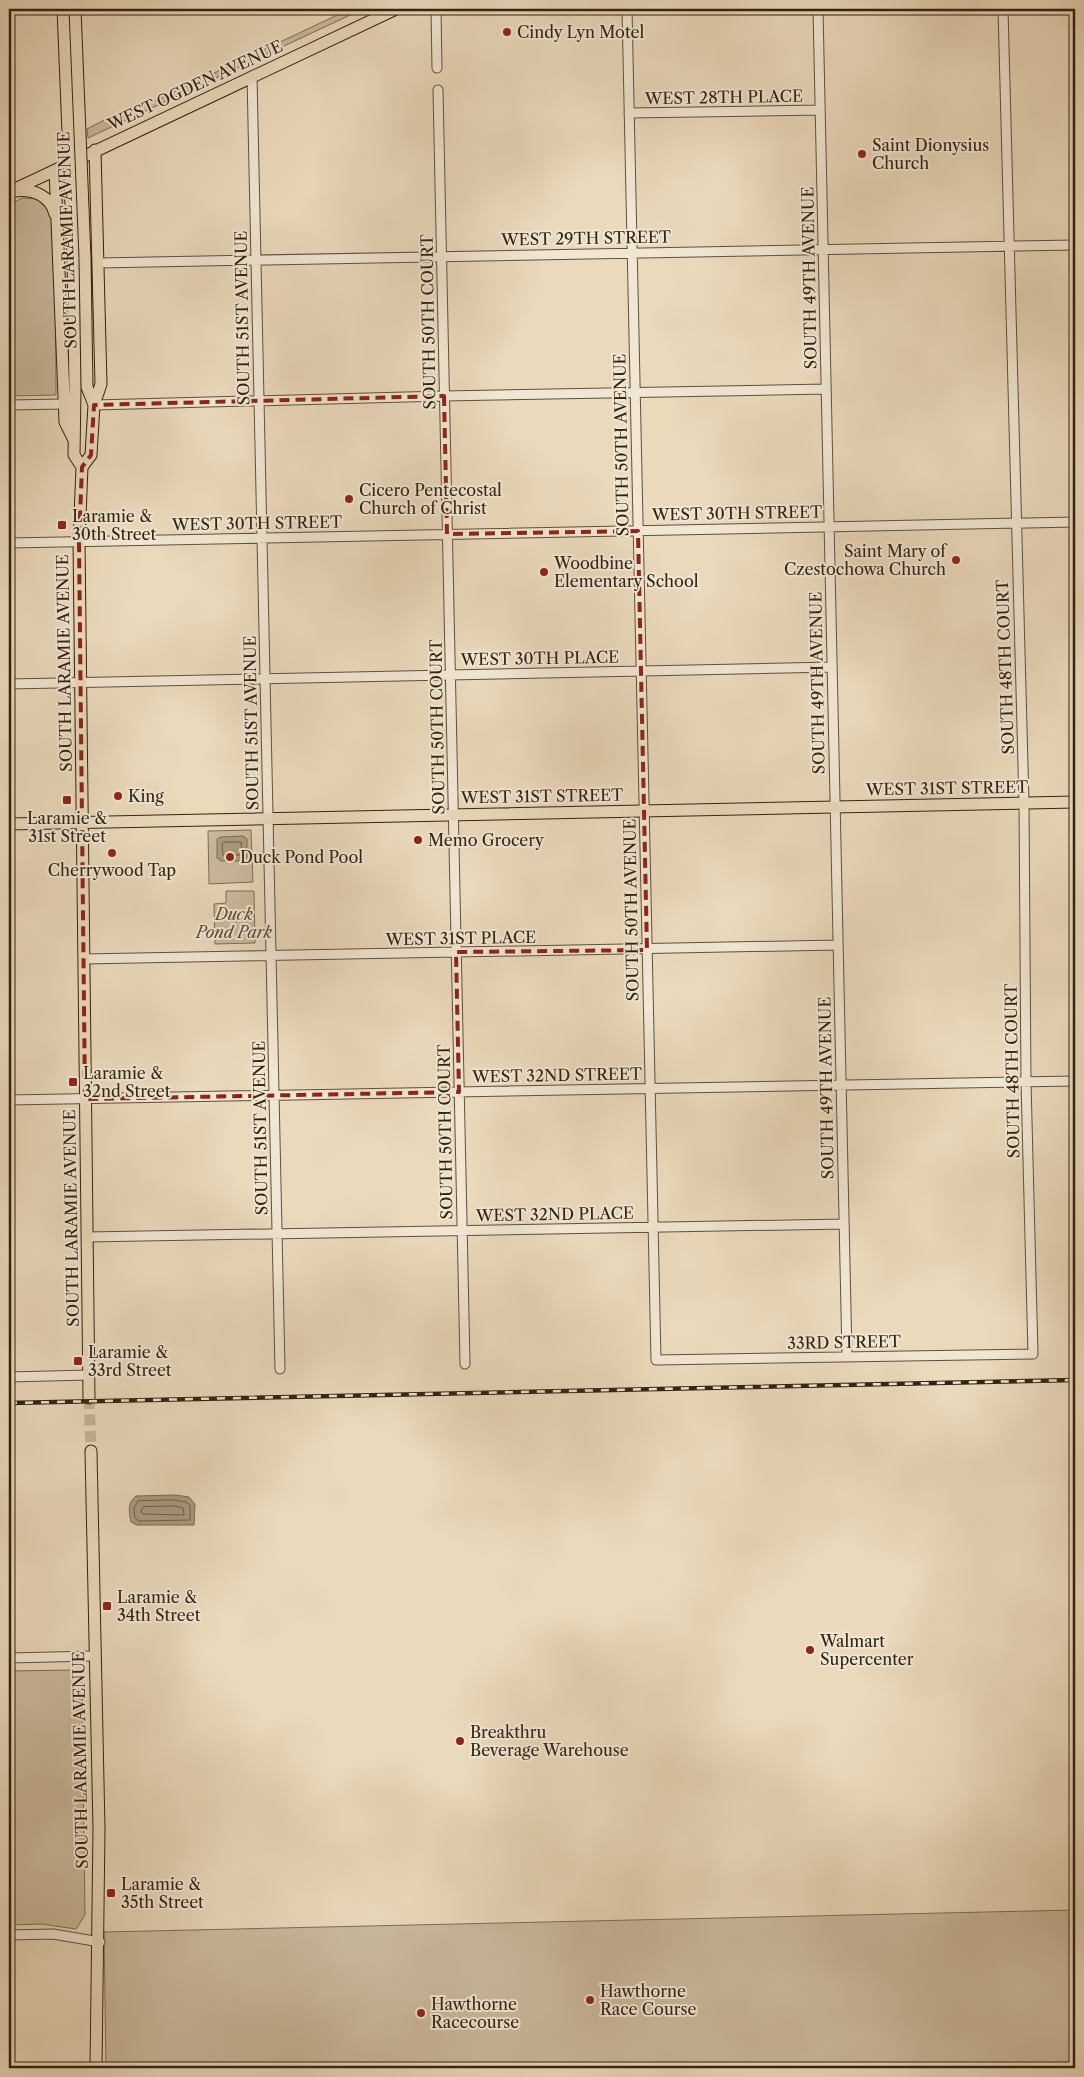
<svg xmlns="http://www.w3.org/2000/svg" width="1084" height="2077" viewBox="0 0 1084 2077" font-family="'Libre Caslon Text',serif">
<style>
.green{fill:#cbba9e;stroke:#7e6e58}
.water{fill:#ab9b82;stroke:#7a6b56}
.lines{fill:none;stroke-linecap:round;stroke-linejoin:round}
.shore{stroke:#6e5f4a;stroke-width:1}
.major-tunnel{stroke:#c5b599;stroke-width:11;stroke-dasharray:11 5.5;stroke-linecap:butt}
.minor-casing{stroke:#5f503d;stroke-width:11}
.major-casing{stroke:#312313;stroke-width:13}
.minor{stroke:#f1e6d3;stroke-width:9}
.major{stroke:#ead9bb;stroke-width:11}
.rail-casing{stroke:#312313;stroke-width:4.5}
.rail{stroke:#f1e6d3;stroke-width:2.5;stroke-dasharray:8;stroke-linecap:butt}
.major-bridge-casing{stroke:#312313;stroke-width:13;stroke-linecap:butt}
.major-bridge{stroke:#ead9bb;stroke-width:11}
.marked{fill:none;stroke:#8f2418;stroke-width:4;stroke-dasharray:10 6;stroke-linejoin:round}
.poi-dot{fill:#8f2418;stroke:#f1e6d3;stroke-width:2}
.labels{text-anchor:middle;stroke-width:4;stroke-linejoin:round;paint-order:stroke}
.poi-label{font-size:16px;fill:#312313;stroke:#f1e6d3;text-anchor:start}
.street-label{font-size:16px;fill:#312313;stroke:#f1e6d3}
.park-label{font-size:16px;font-style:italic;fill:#584936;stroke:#f1e6d3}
</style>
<rect width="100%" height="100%" fill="#ead9bb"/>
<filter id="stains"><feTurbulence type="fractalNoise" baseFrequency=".004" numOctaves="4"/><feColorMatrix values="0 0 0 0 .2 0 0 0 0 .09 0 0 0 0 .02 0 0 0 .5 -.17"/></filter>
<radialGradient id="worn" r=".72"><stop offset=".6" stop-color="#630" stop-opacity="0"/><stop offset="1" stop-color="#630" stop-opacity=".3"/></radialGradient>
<path class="green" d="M350,9H363L88,138L87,129L116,114L159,99Z
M22,198L37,199L49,206L55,232L56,395L9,396V205Z
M251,830L253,882L209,884L208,831Z
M226,891H254L255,943L215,944L214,904L226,903Z
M73,1670L78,1671L82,1677L85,1915L76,1929L41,1924L9,1925V1671Z
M1075,1910V2068H106L104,1932Z"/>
<path class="water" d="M243,836L247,839V857L244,861H221L217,858V839L221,837Z
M175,1495L189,1497L195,1504L194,1525H137L131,1522C129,1512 127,1503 136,1496Z"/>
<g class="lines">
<path class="shore" d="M224,842H241L242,855H223L222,844Z
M174,1500L186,1502L190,1505V1520L139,1521L135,1518L134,1508L138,1501Z
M174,1506L183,1508L184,1515L143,1514L141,1512L143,1507Z"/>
<path class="major-tunnel" d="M89,1398L91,1451"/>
<defs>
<path id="minor" d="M436,9L437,68
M627,9L656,1360L1033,1354L1026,1082L1024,803L1003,9
M818,9L847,1357
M252,76L280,1369
M438,90L465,1364
M629,113L820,110
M98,263L1075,245
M9,405L64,404
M94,405L444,396L826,389
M9,543L1075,522
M9,684L832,667
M84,959L838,945
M9,1100L1075,1081
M87,1237L844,1224
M9,1377L89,1375
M9,1658L94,1656
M9,1935L53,1934L100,1942"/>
<path id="major" d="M55,170L65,422L74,440
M15,191C33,189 50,195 55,214
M9,192L396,9
M73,257L75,391L74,455L82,467
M85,258L87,387L94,405L91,455L82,467L79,541L89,1398
M94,405L101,384L95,150
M9,824L1075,802
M91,1451L99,1829L96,2068"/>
</defs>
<use href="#minor" class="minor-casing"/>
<use href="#major" class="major-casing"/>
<use href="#minor" class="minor"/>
<use href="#major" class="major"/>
<defs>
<path id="rail" d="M9,1403L1075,1380"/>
</defs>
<use href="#rail" class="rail-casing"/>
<use href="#rail" class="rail"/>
<defs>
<path id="major-bridge" d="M63,9L73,257
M75,9L85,258"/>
</defs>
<use href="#major-bridge" class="major-bridge-casing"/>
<use href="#major-bridge" class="major-bridge"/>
</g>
<path class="marked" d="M444,396L447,534L638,531L647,950L456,952L459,1092L85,1099L79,541L82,467L91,455L94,405Z"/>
<g class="poi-dot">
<circle cx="507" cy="32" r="5"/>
<circle cx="862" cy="154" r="5"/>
<circle cx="349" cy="499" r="5"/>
<rect x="57" y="520" width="10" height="10" rx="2.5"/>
<circle cx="956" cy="560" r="5"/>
<circle cx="544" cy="572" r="5"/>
<circle cx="118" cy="796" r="5"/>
<rect x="62" y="795" width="10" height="10" rx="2.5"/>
<circle cx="418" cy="840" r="5"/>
<circle cx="112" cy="853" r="5"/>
<circle cx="230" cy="857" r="5"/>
<rect x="68" y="1077" width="10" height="10" rx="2.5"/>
<rect x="73" y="1356" width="10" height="10" rx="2.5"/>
<rect x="102" y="1601" width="10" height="10" rx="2.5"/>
<circle cx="810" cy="1650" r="5"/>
<circle cx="460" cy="1741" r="5"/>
<rect x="106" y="1888" width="10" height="10" rx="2.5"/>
<circle cx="590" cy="2000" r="5"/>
<circle cx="421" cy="2013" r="5"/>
</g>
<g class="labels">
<g class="poi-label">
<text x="517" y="38">Cindy Lyn Motel</text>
<text x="872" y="151">Saint Dionysius<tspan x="872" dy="18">Church</tspan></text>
<text x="359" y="496">Cicero Pentecostal<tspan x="359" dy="18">Church of Christ</tspan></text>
<text x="72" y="522">Laramie &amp;<tspan x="72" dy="18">30th Street</tspan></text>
<text x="946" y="557" text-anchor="end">Saint Mary of<tspan x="946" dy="18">Czestochowa Church</tspan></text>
<text x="554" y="569">Woodbine<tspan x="554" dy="18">Elementary School</tspan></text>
<text x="128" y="802">King</text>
<text x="67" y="824" text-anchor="middle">Laramie &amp;<tspan x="67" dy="18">31st Street</tspan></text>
<text x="428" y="846">Memo Grocery</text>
<text x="240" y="863">Duck Pond Pool</text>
<text x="112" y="876" text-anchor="middle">Cherrywood Tap</text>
<text x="83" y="1079">Laramie &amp;<tspan x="83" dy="18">32nd Street</tspan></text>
<text x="88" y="1358">Laramie &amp;<tspan x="88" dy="18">33rd Street</tspan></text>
<text x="117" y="1603">Laramie &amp;<tspan x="117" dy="18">34th Street</tspan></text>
<text x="820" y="1647">Walmart<tspan x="820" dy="18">Supercenter</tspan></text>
<text x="470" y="1738">Breakthru<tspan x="470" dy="18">Beverage Warehouse</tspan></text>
<text x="121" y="1890">Laramie &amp;<tspan x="121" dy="18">35th Street</tspan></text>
<text x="600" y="1997">Hawthorne<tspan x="600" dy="18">Race Course</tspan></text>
<text x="431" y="2010">Hawthorne<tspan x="431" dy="18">Racecourse</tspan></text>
</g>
<g class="street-label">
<text transform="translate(195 85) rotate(-25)" y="6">WEST OGDEN AVENUE</text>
<text transform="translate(724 97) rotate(-1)" y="6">WEST 28TH PLACE</text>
<text transform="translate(586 238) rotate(-1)" y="6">WEST 29TH STREET</text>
<text transform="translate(67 240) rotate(-92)" y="6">SOUTH LARAMIE AVENUE</text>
<text transform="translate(809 278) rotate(-91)" y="6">SOUTH 49TH AVENUE</text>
<text transform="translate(242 318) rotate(-91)" y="6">SOUTH 51ST AVENUE</text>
<text transform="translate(428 322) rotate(-91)" y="6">SOUTH 50TH COURT</text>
<text transform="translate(621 445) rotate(-91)" y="6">SOUTH 50TH AVENUE</text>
<text transform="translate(737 513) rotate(-1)" y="6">WEST 30TH STREET</text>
<text transform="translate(257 523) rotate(-1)" y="6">WEST 30TH STREET</text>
<text transform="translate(540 658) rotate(-1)" y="6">WEST 30TH PLACE</text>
<text transform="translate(64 663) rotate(-91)" y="6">SOUTH LARAMIE AVENUE</text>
<text transform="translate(1005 667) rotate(-92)" y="6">SOUTH 48TH COURT</text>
<text transform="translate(817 683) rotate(-91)" y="6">SOUTH 49TH AVENUE</text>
<text transform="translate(251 723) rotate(-91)" y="6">SOUTH 51ST AVENUE</text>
<text transform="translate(437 727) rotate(-91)" y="6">SOUTH 50TH COURT</text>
<text transform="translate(947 788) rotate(-1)" y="6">WEST 31ST STREET</text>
<text transform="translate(542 796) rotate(-1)" y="6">WEST 31ST STREET</text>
<text transform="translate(631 910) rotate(-91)" y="6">SOUTH 50TH AVENUE</text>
<text transform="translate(461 938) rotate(-1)" y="6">WEST 31ST PLACE</text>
<text transform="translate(1012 1071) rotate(-91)" y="6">SOUTH 48TH COURT</text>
<text transform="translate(557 1075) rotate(-1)" y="6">WEST 32ND STREET</text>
<text transform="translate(826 1088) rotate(-91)" y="6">SOUTH 49TH AVENUE</text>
<text transform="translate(260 1128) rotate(-91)" y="6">SOUTH 51ST AVENUE</text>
<text transform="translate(445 1132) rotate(-91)" y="6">SOUTH 50TH COURT</text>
<text transform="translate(555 1214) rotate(-1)" y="6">WEST 32ND PLACE</text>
<text transform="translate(71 1218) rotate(-91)" y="6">SOUTH LARAMIE AVENUE</text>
<text transform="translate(844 1342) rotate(-1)" y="6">33RD STREET</text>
<text transform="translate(80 1760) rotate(-91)" y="6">SOUTH LARAMIE AVENUE</text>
</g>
<g class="park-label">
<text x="234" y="920">Duck<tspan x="234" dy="18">Pond Park</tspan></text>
</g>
</g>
<rect width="1084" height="2077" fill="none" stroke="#ead9bb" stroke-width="30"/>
<rect x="10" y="10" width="1064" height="2057" fill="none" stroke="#312313" stroke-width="2.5"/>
<rect x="15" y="15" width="1054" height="2047" fill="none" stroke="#312313"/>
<rect width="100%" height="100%" filter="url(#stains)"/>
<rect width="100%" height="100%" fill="url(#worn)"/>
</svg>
